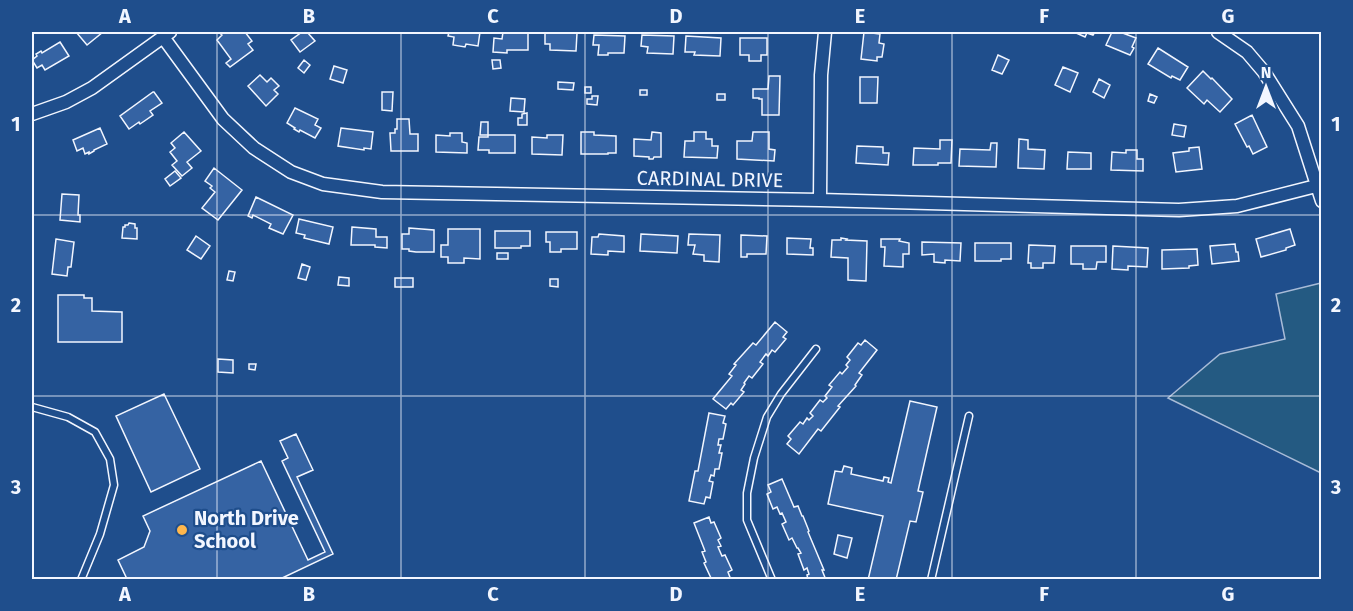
<svg xmlns="http://www.w3.org/2000/svg" width="1353" height="611" viewBox="0 0 1353 611" font-family="'Fira Sans',sans-serif">
<style>
.green{fill:#245a82;stroke:#a8bbd7;stroke-width:1.5}
.building{fill:#3563a3;stroke:#f2f6ff;stroke-width:1.5}
.lines{fill:none;stroke-linecap:round;stroke-linejoin:round}
.service-casing{stroke:#f2f6ff;stroke-width:9}
.minor-casing{stroke:#f2f6ff;stroke-width:15}
.service{stroke:#1f4e8c;stroke-width:6}
.minor{stroke:#1f4e8c;stroke-width:12}
.grid{fill:none;stroke:#f2f6ff;stroke-width:1.5;stroke-opacity:0.55}
.poi-dot{fill:#ffb74d;stroke:#1f4e8c;stroke-width:2}
.labels{text-anchor:middle;stroke-width:4.5;stroke-linejoin:round;paint-order:stroke}
.street-label{font-size:20px;fill:#f2f6ff;stroke:#1f4e8c}
.poi-label{font-size:20px;font-weight:bold;fill:#f2f6ff;stroke:#1f4e8c;text-anchor:start}
.neatline{fill:none;stroke:#f2f6ff;stroke-width:2}
.grid-label{font-size:20px;text-anchor:middle;font-weight:bold;fill:#f2f6ff}
</style>
<rect width="100%" height="100%" fill="#1f4e8c"/>
<path class="green" d="M1321,283V473L1168,398L1220,354L1285,339L1276,294Z"/>
<path class="building" d="M76,32H103L87,45Z
M224,32H245L252,41L248,44L253,50L230,67L226,63L231,59L217,40L222,35L221,34Z
M302,32H307L315,41L300,52L291,40Z
M449,32H480L478,46L466,44L465,47L453,45L454,37L448,36Z
M503,32L528,33V50H507V53L493,52L494,38L502,39Z
M545,32L577,33L576,51L550,50V44H545Z
M864,32L880,34L879,43L884,44L882,57H877V61L861,59Z
M1074,32H1095L1093,35L1087,33L1085,37Z
M1112,32H1120L1136,38L1132,47L1134,48L1130,55L1106,45Z
M594,35L625,36L624,53H608V55H598L599,45H593Z
M642,35L674,36L673,54L647,53L648,47L641,46Z
M686,36L721,38L720,56L694,55L695,52H685Z
M740,38H767V55H761V61H749V55H740Z
M60,42L69,56L45,70L42,65L37,68L32,60L37,56L36,54L41,51L42,53Z
M1158,48L1188,67L1180,80L1172,76L1171,78L1148,64Z
M998,55L1009,60L1002,74L992,70Z
M304,60L310,65L304,73L298,68Z
M492,60H500L501,68L493,69Z
M334,66L347,70L343,83L330,79Z
M1063,67L1078,73L1070,92L1055,85Z
M1203,71L1211,79L1212,78L1232,99L1220,112L1207,100L1204,104L1187,88Z
M260,75L267,82L271,78L279,86L274,90L278,94L266,106L248,86Z
M769,76H780L779,115H762V99H759V98H753V89H768Z
M860,77H878L877,103H860Z
M1099,79L1110,85L1104,98L1093,92Z
M558,82L574,83L573,90L558,89Z
M585,87H591V93H585Z
M640,90H647V95H640Z
M153,92H154L162,103L150,111L153,115L140,124L139,122L129,129L120,116Z
M382,92H393L392,111L382,110Z
M717,94H725V100H717Z
M1150,94L1157,97L1154,103L1148,101Z
M592,96H598L597,105L587,104V99H592Z
M511,98L525,99L524,112L510,111Z
M295,108L318,119L315,125L321,128L315,138L300,130L299,132L294,129L295,128L287,123Z
M527,113V125H518V118H522V114Z
M1252,115L1267,147L1253,154L1249,146L1247,147L1235,124Z
M397,119H409L410,134H418V151H391L390,133H395V129H397Z
M481,122H488V135H480Z
M1174,124L1186,126L1184,137L1172,135Z
M100,128L107,144L94,150V151L89,154V152L85,154L83,148L77,151L73,140Z
M341,128L373,132L371,149L364,148V150L338,146Z
M184,132L201,151L187,162L192,168L182,176L172,165L177,161L170,152L175,148L171,143Z
M581,132H594V135L616,136V153H608V154H581Z
M652,132L661,133V157H654L653,159H649V157L634,156V139L651,140Z
M694,132H706V139H712V146H718L717,158L684,157L685,141H694Z
M753,132H769V149L775,150L774,161L737,159V141H752Z
M450,133H462V142L467,143V153L436,152V135L450,136Z
M488,135H515V153H489V150H478L479,137H488Z
M547,135H563L562,155L532,154V137L547,138Z
M1019,139L1028,140V149L1045,150L1044,169L1018,168Z
M940,140H952L951,163H938V165H913L914,148L940,149Z
M991,143H997L996,167L959,166L960,149L990,150Z
M857,146L883,147V153H889L888,165L856,163Z
M1199,147L1202,169L1176,172L1173,153L1189,151V148Z
M1126,150H1137V159H1143V171L1111,170L1112,152L1126,153Z
M1068,152L1091,153V169H1067Z
M214,168L242,190L218,220L202,208L215,192L210,188L212,186L205,181Z
M175,171L181,178L170,186L165,179Z
M62,194L79,195L78,215H80V222L60,220Z
M256,197L293,215L283,234L269,228L271,224L253,215L252,218L248,216Z
M299,219L333,227L329,244L304,238L305,235L296,233Z
M129,223L135,224V228H137V239L122,238L123,227H125V225H128Z
M352,227L376,229V237H387V248L375,247V245H351Z
M409,228L434,230V252H416L409,251V249H402V234H409Z
M448,229H480V259L464,258V263H448V257H441V245H448Z
M1290,229L1295,245L1286,248V250L1261,257L1256,239Z
M495,231H530V246H521V248H495Z
M546,232H577V249H561V252H550V242H546Z
M599,234L624,236V252L608,251V255L591,254L592,237H598Z
M641,234L678,236L677,253L640,251Z
M689,234L720,235L719,262L704,261V255L693,254L695,245H688Z
M741,235L767,236L766,254H747V257H741Z
M196,236L210,246L201,259L187,250Z
M787,238L811,239L810,248H813V255L787,254Z
M841,238L847,239L846,240L867,241L866,281L848,280V258L831,257L832,240H841Z
M56,239L74,242L71,267H68L67,276L52,274Z
M881,239H900L899,241L909,243V254H903V267L884,266L885,247H881Z
M922,242L961,243L960,261L945,260V263L934,262V254L922,255Z
M975,243H1011V259H1001V261H975Z
M1235,244L1236,252H1238L1239,261L1212,264L1210,246Z
M1029,245L1055,246L1054,263H1043V268H1031V263H1028Z
M1071,246H1106V262H1097L1096,269H1083V264H1071Z
M1113,246L1148,248L1147,267L1128,266V270L1112,269Z
M1197,249L1198,265L1189,266V268L1162,269V250Z
M497,253H508V259H497Z
M302,264L310,267L306,280L298,278Z
M229,271L235,272L233,281L227,280Z
M339,277L349,278V286L338,285Z
M395,278H413V287H395Z
M550,279H558V287L550,286Z
M58,295H84V298H92V311L122,312V342H58Z
M775,322L787,332L783,337L786,339L775,352L772,350L768,356L766,354L760,362L763,364L752,378L749,376L744,383L745,384L741,390L744,392L733,405L731,403L726,409L713,399L732,376L729,374L736,365L734,364L753,343L756,345Z
M865,340L877,350L859,373L862,375L855,385L856,386L838,406L840,407L821,431L818,429L799,454L787,444L791,439L788,436L800,422L803,424L807,418L809,420L813,416L810,413L820,400L823,402L827,398L825,396L832,387L829,385L840,372L842,374L848,367L846,365L850,360L847,357L858,343L861,345Z
M218,359L233,360V373L218,372Z
M249,364H256L255,370L249,369Z
M164,394L200,469L151,492L116,416Z
M910,401L937,407L918,491L923,492L916,522L910,521L896,580H868L883,516L828,504L835,471L842,472L844,466L852,468L851,474L883,481L884,477L889,478L888,482L891,483Z
M709,413L725,416L723,423L726,424L723,439H719L718,445H721L719,453H722L719,469H715L714,476L711,475L709,481L713,482L710,498L706,497L704,504L689,501L695,471H698Z
M296,434L313,470L297,477L333,554L278,580H120L126,577L118,560L144,547L150,531L143,516L261,461L308,560L325,552L282,461L288,458L280,441Z
M782,479L794,507L798,506L802,516H803L809,531L808,532L824,570H822L826,580H808L807,575L809,574L807,568L804,570L798,554L801,553L798,548H797L792,538L789,540L782,524L786,522L782,513L780,514L777,507L773,509L767,494L771,492L768,485Z
M709,517L711,523L714,522L721,538L718,540L721,546L718,547L722,556L725,555L732,570L728,572L731,580L711,578L704,563L706,562L702,552L705,551L694,523Z
M838,535L852,538L847,558L834,554Z"/>
<g class="lines">
<defs>
<path id="service" d="M32,407L68,417L95,432L110,459L114,485L100,534L81,580
M772,580L747,520V493L754,458L767,417L781,394L816,349
M931,580L969,416"/>
<path id="minor" d="M1218,32L1247,52L1264,72L1298,126L1322,201
M163,37L223,119L254,148L291,172L323,184L382,192L820,200L1179,210L1237,206L1316,186
M32,114L66,102L92,88L170,32
M820,200L821,75L825,32"/>
</defs>
<use href="#service" class="service-casing"/>
<use href="#minor" class="minor-casing"/>
<use href="#service" class="service"/>
<use href="#minor" class="minor"/>
</g>
<path class="grid" d="M217,32V580M401,32V580M585,32V580M768,32V580M952,32V580M1136,32V580M32,215H1322M32,396H1322"/>
<circle class="poi-dot" cx="182" cy="530" r="6"/>
<g class="labels">
<g class="street-label">
<text transform="translate(710 179) rotate(1)" y="7">CARDINAL DRIVE</text>
</g>
<g class="poi-label">
<text x="194" y="525">North Drive<tspan x="194" dy="23">School</tspan></text>
</g>
</g>
<rect width="1353" height="611" fill="none" stroke="#1f4e8c" stroke-width="66"/>
<g transform="translate(1266 87)" stroke="#1f4e8c" stroke-width="4.5" paint-order="stroke">
<path d="M0-4.5L10 22L0 15L-10 22Z" fill="#f2f6ff"/>
<text y="-9" font-size="16" font-weight="bold" text-anchor="middle" fill="#f2f6ff">N</text>
</g>
<rect x="33" y="33" width="1287" height="545" class="neatline"/>
<g class="grid-label">
<text x="125" y="23">A</text>
<text x="309" y="23">B</text>
<text x="493" y="23">C</text>
<text x="676" y="23">D</text>
<text x="860" y="23">E</text>
<text x="1044" y="23">F</text>
<text x="1228" y="23">G</text>
<text x="16" y="131">1</text>
<text x="1336" y="131">1</text>
<text x="16" y="312">2</text>
<text x="1336" y="312">2</text>
<text x="16" y="494">3</text>
<text x="1336" y="494">3</text>
<text x="125" y="601">A</text>
<text x="309" y="601">B</text>
<text x="493" y="601">C</text>
<text x="676" y="601">D</text>
<text x="860" y="601">E</text>
<text x="1044" y="601">F</text>
<text x="1228" y="601">G</text>
</g>
</svg>
